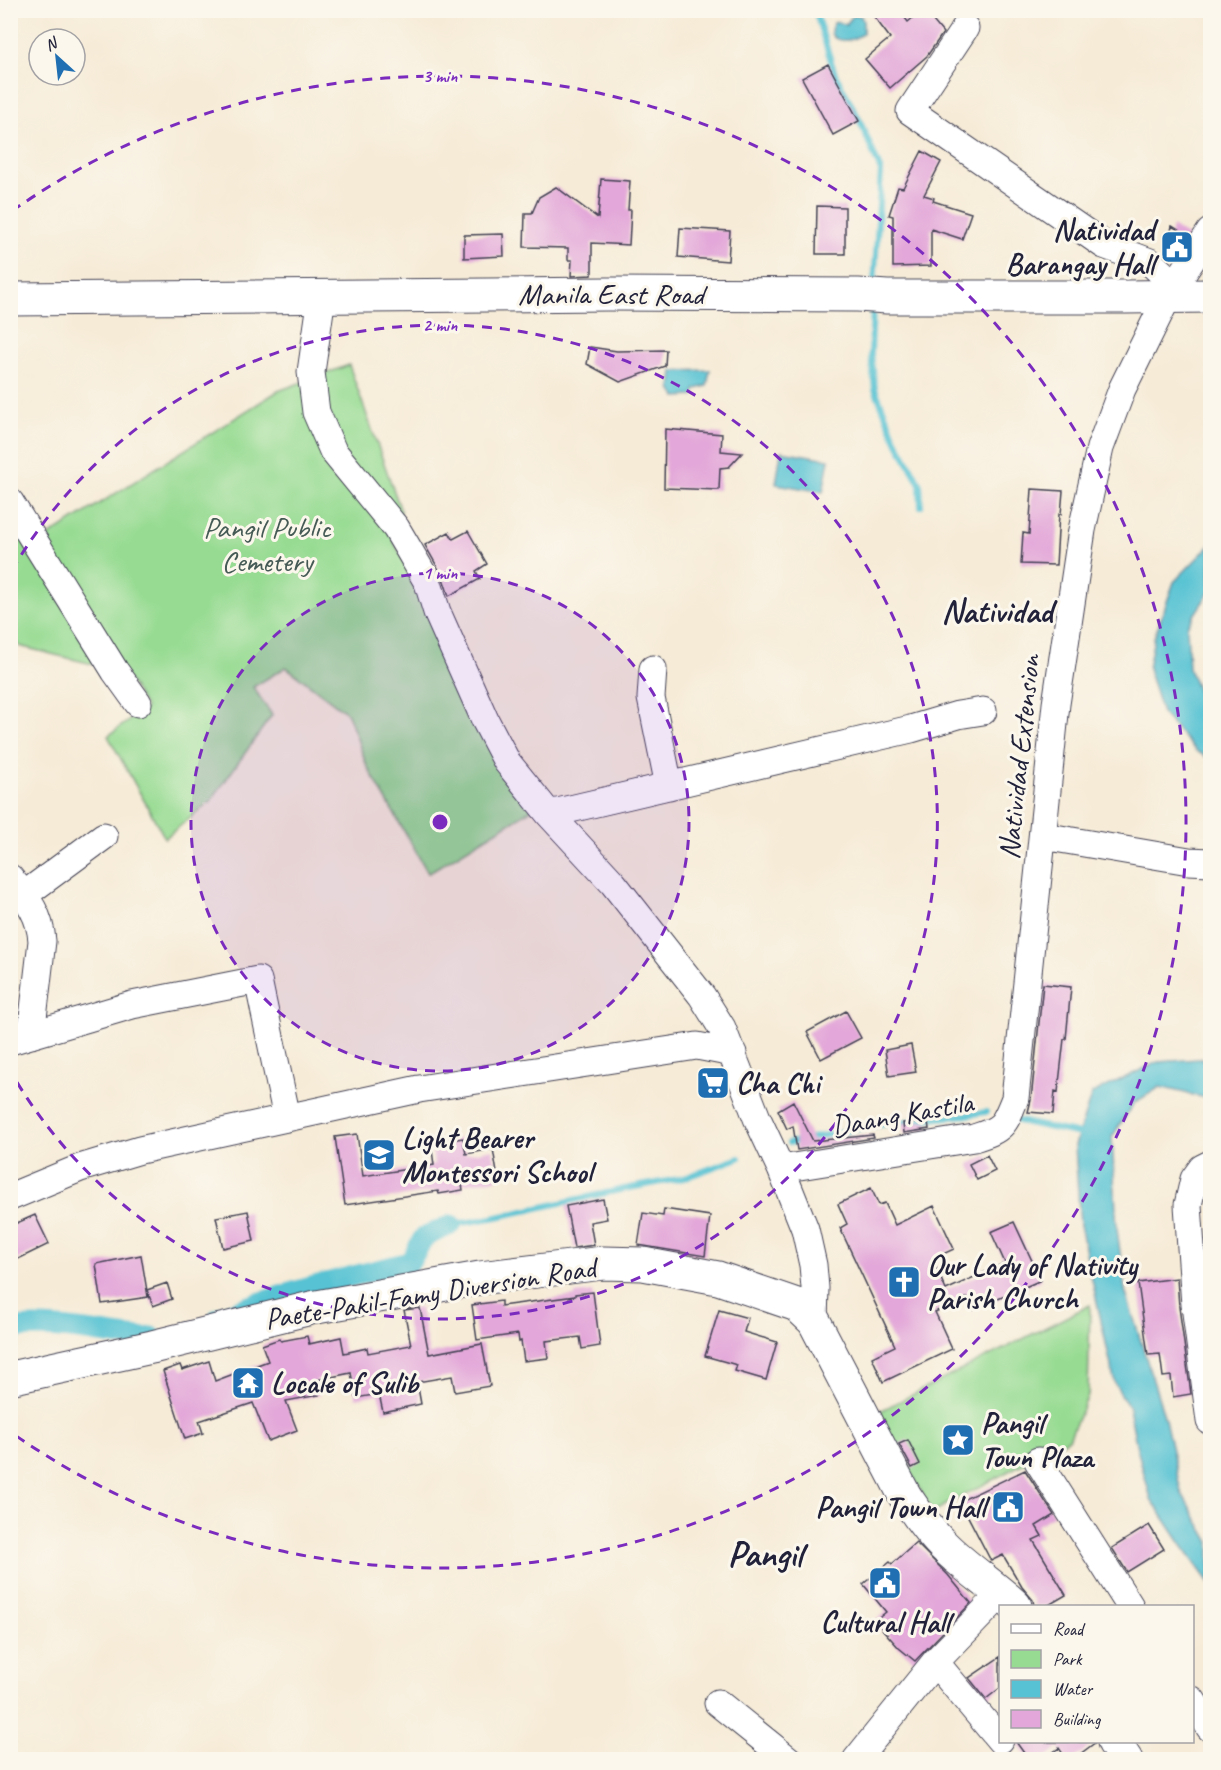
<svg xmlns="http://www.w3.org/2000/svg" width="1221" height="1770" viewBox="0 0 1221 1770" font-family="Caveat,sans-serif">
<style>
.green{fill:#97db93;stroke:#5c7e67;stroke-width:1.5}
.water{fill:#57c2d3;stroke:#3c7287;stroke-width:1.5}
.lines{fill:none;stroke-linecap:round;stroke-linejoin:round}
.stream{stroke:#57c2d3;stroke-width:6}
.canal{stroke:#57c2d3;stroke-width:21}
.building{fill:#e3a8d9}
.minor-casing{stroke:#424052;stroke-width:29}
.major-casing{stroke:#424052;stroke-width:35}
.minor{stroke:#fff;stroke-width:27}
.major{stroke:#fff;stroke-width:33}
.ring{fill:none;stroke:#7b2cbf;stroke-width:3;stroke-dasharray:10 8}
.labels{text-anchor:middle;stroke-width:6;stroke-linejoin:round;paint-order:stroke}
.poi-label{font-size:30px;font-weight:bold;fill:#22223b;stroke:#fbf7ec;text-anchor:start}
.street-label{font-size:30px;fill:#22223b;stroke:#fbf7ec}
.park-label{font-size:30px;fill:#455a55;stroke:#fbf7ec}
.quarter-label{font-size:33px;font-weight:bold;fill:#22223b;stroke:#fbf7ec}
.district-label{font-size:36px;font-weight:bold;fill:#22223b;stroke:#fbf7ec}
.centre{fill:#7b2cbf;stroke:#fbf7ec;stroke-width:3}
.ring-label{font-size:18px;text-anchor:middle;font-weight:bold;fill:#7b2cbf;stroke:#fbf7ec;stroke-width:6;stroke-linejoin:round;paint-order:stroke}
</style>
<rect width="100%" height="100%" fill="#fbf7ec"/>
<filter id="ink" filterUnits="userSpaceOnUse"><feTurbulence type="fractalNoise" baseFrequency=".0167" numOctaves="2"/><feDisplacementMap in="SourceGraphic" scale="12" xChannelSelector="R" yChannelSelector="G"/><feConvolveMatrix kernelMatrix="1 2 1 2 8 2 1 2 1" color-interpolation-filters="sRGB"/></filter>
<filter id="wash" filterUnits="userSpaceOnUse"><feTurbulence type="fractalNoise" baseFrequency=".008" numOctaves="4" result="noise"/><feDisplacementMap in="SourceGraphic" scale="24" xChannelSelector="R" yChannelSelector="G"/><feGaussianBlur stdDeviation="1.35" result="paint"/><feColorMatrix in="noise" values="0 0 0 0 0 0 0 0 0 0 0 0 0 0 0 0 0 1.4 0 .05"/><feComposite in="paint" operator="in"/></filter>
<g filter="url(#wash)">
<rect width="100%" height="100%" fill="#f6ebd7"/>
<path class="green" d="M349,365L401,511L392,538L534,808L428,873L367,766L348,714L286,667L253,687L272,715L211,801L165,838L108,736L146,708L42,540L278,391Z
M10,491L103,656L92,664L19,646L11,636Z
M1090,1305L1088,1396L1069,1439L933,1512L876,1413Z"/>
<path class="water" d="M855,15L861,16L863,21V33C850,45 822,42 834,23L838,22L846,25L851,18Z
M710,370L707,386L696,389L693,396L676,397L671,389L673,371Z
M781,451L829,459L823,492L776,484Z
M1210,545V591L1187,626L1189,669L1200,696L1210,703V759L1196,751L1162,713L1148,668L1154,638L1174,582Z
M1210,1058V1099L1160,1087L1134,1103L1112,1137L1117,1229L1125,1290L1165,1419L1181,1492L1210,1542V1584L1181,1544L1151,1499L1137,1448L1129,1408L1115,1384L1080,1225L1075,1145L1092,1093L1158,1062Z"/>
<g class="lines">
<path class="stream" d="M815,10L835,74L859,119L881,171L874,287
M873,306L871,354L875,389L895,438L920,484L921,506
M1018,1121L1085,1135
M789,1143C825,1135 862,1127 899,1122C928,1119 957,1117 986,1112
M451,1225L492,1218L624,1189L684,1178L739,1158"/>
<path class="canal" d="M219,1318C281,1292 345,1278 410,1262L424,1237L451,1225
M10,1329C37,1324 73,1329 100,1333C118,1335 134,1340 152,1337"/>
</g>
<g id="blocks">
<path class="building" d="M869,10H899L908,22L922,10H924L943,33L927,56L890,88L865,59L890,38Z
M828,64L859,121L833,135L802,78Z
M922,151L941,162L924,195L934,198L933,201L971,213L962,239L931,229V266L893,267V216L889,215L898,187L903,188Z
M601,179L630,181L628,210H631L629,245L592,243V275L571,276L572,260H568V248L524,247L525,213H532L539,197L556,187L598,218Z
M817,206L845,207V254H816Z
M1172,226L1188,236L1175,256L1166,255Z
M680,228L730,231L728,261L678,257Z
M503,234L504,256L464,258V235Z
M590,347L617,351L666,350L665,366L620,382L587,364Z
M665,429L722,434L721,451L742,453L729,467L720,468L719,490L664,488Z
M1032,489L1063,491L1061,514H1059L1056,565L1021,564L1023,533L1029,534Z
M468,531L487,564L476,571L480,579L449,596L442,575L425,545L449,532L453,539Z
M1043,984L1071,987L1066,1039H1064L1058,1092L1055,1091L1053,1114L1028,1112L1031,1100Z
M846,1011L861,1038L821,1059L807,1032Z
M911,1045L916,1072L889,1076L885,1050Z
M793,1101L813,1141L873,1135L874,1138L797,1150L793,1126L787,1129L778,1110Z
M928,1121L929,1129L904,1133L903,1123Z
M357,1134L363,1176L434,1165L431,1143L463,1138L466,1154L493,1149L498,1179L462,1184L463,1190L439,1194L438,1191L345,1205L335,1137Z
M987,1155L995,1171L977,1180L969,1164Z
M871,1188L879,1205L885,1203L895,1225L934,1206L954,1249L932,1259L946,1290L1005,1263L991,1232L1014,1222L1041,1280L973,1310L967,1298L935,1312L952,1349L883,1382L872,1357L895,1346L840,1228L847,1224L838,1204Z
M603,1199L607,1219L590,1222L594,1245L574,1248L566,1206Z
M664,1209L710,1216L705,1256L638,1245L643,1213L663,1216Z
M248,1211L254,1241L223,1248L216,1217Z
M35,1215L49,1244L10,1263V1226Z
M141,1255L148,1297L102,1304L96,1264Z
M1177,1278L1179,1307L1191,1394L1173,1397L1171,1376L1163,1377L1160,1354L1148,1355L1138,1283Z
M167,1283L172,1299L153,1306L147,1290Z
M593,1292L600,1346L582,1349L580,1337L546,1341L548,1358L524,1361L521,1341L519,1342L518,1334L477,1340L472,1305L501,1301V1306L575,1296V1294Z
M420,1308L429,1354L482,1344L490,1386L455,1392L452,1376L417,1382L421,1404L383,1412L379,1394L356,1398L351,1373L316,1380L319,1395L286,1401L297,1430L268,1441L253,1403L199,1421L203,1433L185,1439L163,1371L180,1365L182,1370L209,1361L215,1381L268,1361L262,1345L279,1339L281,1341L307,1336L309,1344L341,1337L344,1353L367,1348L368,1353L411,1345L404,1310Z
M719,1310L748,1318L744,1332L777,1342L766,1380L735,1371L737,1365L705,1356Z
M908,1440L920,1464L912,1468L899,1444Z
M1025,1470L1054,1515L1036,1526L1042,1536L1033,1540L1066,1595L1047,1606H1034L1033,1600L1022,1587L1003,1555L991,1561L960,1501Z
M1149,1525L1164,1549L1127,1572L1112,1548Z
M916,1543L948,1575L971,1603L915,1661L899,1648L875,1621L886,1612L863,1584L890,1562L892,1564Z
M1000,1657V1688L986,1699L969,1678Z
M1016,1742H1096L1072,1760H1067L1059,1748L1042,1760H1029Z"/>
</g>
</g>
<g filter="url(#ink)">
<use href="#blocks" fill-opacity="0" stroke="#424052" stroke-width="1.5"/>
<g class="lines">
<defs>
<path id="minor" d="M965,28L910,111L1104,245L1150,262L1167,278L1168,296
M322,296L311,372L316,412L333,451L396,528L409,550L428,583L437,612L485,720L507,762L549,814L613,883L702,996L722,1028L757,1118L781,1169L805,1229L813,1265L815,1288L814,1321
M10,502L115,671L138,703
M653,669L651,698L669,786
M549,814L911,729L958,715L983,711
M1043,836L1189,861L1210,862
M10,878C27,899 40,913 42,941L31,1035
M24,895L104,836
M10,1041L132,1005L258,980L287,1118
M1210,1164L1202,1168L1194,1179L1188,1205L1195,1305L1210,1421
M781,1169L974,1138C1003,1129 1004,1126 1015,1098L1056,704L1082,530L1100,448L1122,389L1168,296L1210,232
M10,1197L80,1168L140,1150L419,1089L697,1046L733,1053
M1038,1461L1130,1606
M935,1662L1000,1740
M1192,1700L1210,1728
M718,1703L789,1760
M856,1760L935,1662L1002,1593"/>
<path id="major" d="M10,299L608,294L858,295L887,297H1125L1210,296
M10,1378L152,1347L311,1308L480,1278L603,1263L643,1264L718,1278L797,1305L814,1321L905,1496C916,1512 927,1529 941,1543C964,1567 992,1584 1015,1606
M1114,1742L1126,1760"/>
</defs>
<use href="#minor" class="minor-casing"/>
<use href="#major" class="major-casing"/>
<use href="#minor" class="minor"/>
<use href="#major" class="major"/>
</g>
</g>
<circle cx="440" cy="822" r="249" fill="#7b2cbf" fill-opacity=".12"/>
<g class="ring">
<circle cx="440" cy="822" r="249"/>
<path d="M12 570A497 497 0 1 1 12 1074"/>
<path d="M12 211A746 746 0 1 1 12 1433"/>
</g>
<defs>
<symbol id="civic-square" viewBox="-11 -11 22 22"><rect x="-9" y="-9" width="18" height="18" rx="4" fill="#1f6fb2" stroke="#fbf7ec"/><path d="M-.6-6.5H3V-4.5H.6V-3L4-1V1h2V6H-6V1h2V-1L-.6-3ZM-1.2 2.5V6h2.4V2.5Z" fill="#fff"/></symbol>
<symbol id="supermarket-square" viewBox="-11 -11 22 22"><rect x="-9" y="-9" width="18" height="18" rx="4" fill="#1f6fb2" stroke="#fbf7ec"/><path d="M-6-5.5h2.5l.6 2H6L4.5 2H-2.5L-4.4-4H-6ZM-1.5 3.2a1.3 1.3 0 1 0 .1 0ZM3 3.2a1.3 1.3 0 1 0 .1 0Z" fill="#fff"/></symbol>
<symbol id="school-square" viewBox="-11 -11 22 22"><rect x="-9" y="-9" width="18" height="18" rx="4" fill="#1f6fb2" stroke="#fbf7ec"/><path d="M0-5L7-2L0 1L-7-2ZM-4 1L0 2.5L4 1V4Q0 6-4 4Z" fill="#fff"/></symbol>
<symbol id="church-square" viewBox="-11 -11 22 22"><rect x="-9" y="-9" width="18" height="18" rx="4" fill="#1f6fb2" stroke="#fbf7ec"/><path d="M-1.2-6h2.4v3.5h3.3v2.4h-3.3V6h-2.4V-.1h-3.3v-2.4h3.3Z" fill="#fff"/></symbol>
<symbol id="temple-square" viewBox="-11 -11 22 22"><rect x="-9" y="-9" width="18" height="18" rx="4" fill="#1f6fb2" stroke="#fbf7ec"/><path d="M0-6L5-2H3V0L6.5 2.5H4V6H1.5V3h-3V6H-4V2.5H-6.5L-3 0V-2H-5Z" fill="#fff"/></symbol>
<symbol id="sight-square" viewBox="-11 -11 22 22"><rect x="-9" y="-9" width="18" height="18" rx="4" fill="#1f6fb2" stroke="#fbf7ec"/><path d="M0-6L1.8-2.2L6-1.7L2.9 1.2L3.7 5.4L0 3.3L-3.7 5.4L-2.9 1.2L-6-1.7L-1.8-2.2Z" fill="#fff"/></symbol>
</defs>
<g fill-rule="evenodd">
<use href="#civic-square" x="1158" y="228" width="38" height="38"/>
<use href="#supermarket-square" x="694" y="1064" width="38" height="38"/>
<use href="#school-square" x="360" y="1136" width="38" height="38"/>
<use href="#church-square" x="885" y="1263" width="38" height="38"/>
<use href="#temple-square" x="229" y="1364" width="38" height="38"/>
<use href="#sight-square" x="939" y="1421" width="38" height="38"/>
<use href="#civic-square" x="989" y="1488" width="38" height="38"/>
<use href="#civic-square" x="866" y="1564" width="38" height="38"/>
</g>
<g class="labels">
<g class="poi-label">
<text x="1154" y="240" text-anchor="end">Natividad<tspan x="1154" dy="34">Barangay Hall</tspan></text>
<text x="736" y="1093">Cha Chi</text>
<text x="402" y="1148">Light Bearer<tspan x="402" dy="34">Montessori School</tspan></text>
<text x="927" y="1275">Our Lady of Nativity<tspan x="927" dy="34">Parish Church</tspan></text>
<text x="271" y="1393">Locale of Sulib</text>
<text x="981" y="1433">Pangil<tspan x="981" dy="34">Town Plaza</tspan></text>
<text x="985" y="1517" text-anchor="end">Pangil Town Hall</text>
<text x="885" y="1632" text-anchor="middle">Cultural Hall</text>
</g>
<g class="street-label">
<text x="611" y="304">Manila East Road</text>
<text transform="translate(1019 757) rotate(-84)" y="10">Natividad Extension</text>
<text transform="translate(902 1114) rotate(-10)" y="10">Daang Kastila</text>
<text transform="translate(430 1293) rotate(-9)" y="10">Paete-Pakil-Famy Diversion Road</text>
</g>
<g class="park-label">
<text x="267" y="537">Pangil Public<tspan x="267" dy="34">Cemetery</tspan></text>
</g>
<g class="quarter-label">
<text x="997" y="622">Natividad</text>
</g>
<g class="district-label">
<text x="765" y="1566">Pangil</text>
</g>
</g>
<circle cx="440" cy="822" r="9" class="centre"/>
<g class="ring-label">
<text x="440" y="82">3 min</text>
<text x="440" y="331">2 min</text>
<text x="440" y="579">1 min</text>
</g>
<rect width="1221" height="1770" fill="none" stroke="#fbf7ec" stroke-width="36"/>
<rect x="999" y="1605" width="195" height="138" fill="#fbf7ec" stroke="#a4a2a5" stroke-width="1.5"/>
<rect x="1011" y="1624" width="30" height="9" fill="#ffffff" stroke="#a4a2a5" stroke-width="1.5"/>
<text x="1053" y="1635" font-size="18" fill="#22223b">Road</text>
<rect x="1011" y="1650" width="30" height="18" fill="#97db93" stroke="#a4a2a5" stroke-width="1.5"/>
<text x="1053" y="1665" font-size="18" fill="#22223b">Park</text>
<rect x="1011" y="1680" width="30" height="18" fill="#57c2d3" stroke="#a4a2a5" stroke-width="1.5"/>
<text x="1053" y="1695" font-size="18" fill="#22223b">Water</text>
<rect x="1011" y="1710" width="30" height="18" fill="#e3a8d9" stroke="#a4a2a5" stroke-width="1.5"/>
<text x="1053" y="1725" font-size="18" fill="#22223b">Building</text>
<g transform="translate(57 57) rotate(333)"><circle r="28" fill="#fbf7ec" stroke="#a4a2a5" stroke-width="1.5"/>
<path d="M0-4.5L10 22L0 15L-10 22Z" fill="#1f6fb2"/>
<text y="-9" font-size="16" font-weight="bold" text-anchor="middle" fill="#22223b">N</text>
</g>
</svg>
